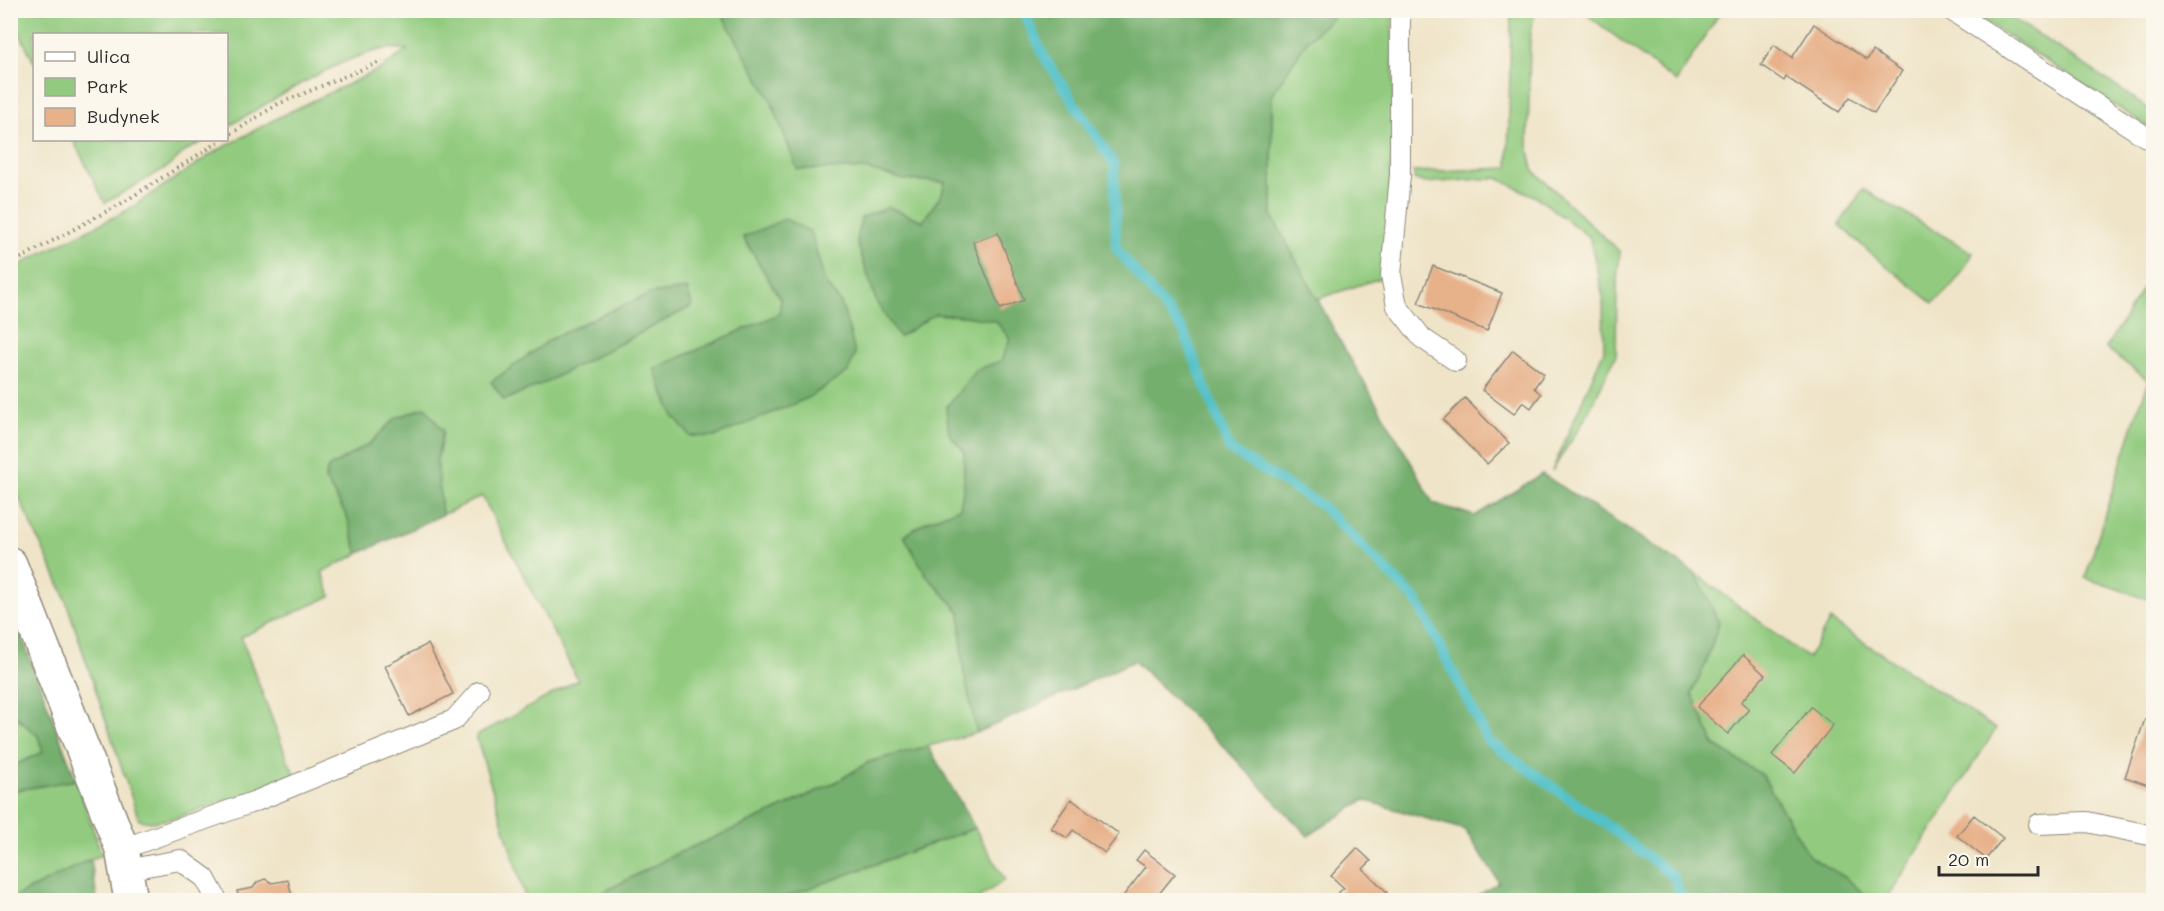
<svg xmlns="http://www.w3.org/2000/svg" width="2164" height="911" viewBox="0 0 2164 911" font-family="Mali,sans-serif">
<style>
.green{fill:#92cb7f;stroke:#5e7b55;stroke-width:1.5;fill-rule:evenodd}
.forest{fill:#75af6e;stroke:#506d4c;stroke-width:1.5}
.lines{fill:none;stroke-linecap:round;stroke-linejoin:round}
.stream{stroke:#53c1c8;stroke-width:10}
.building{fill:#e7b18a}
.service-casing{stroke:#8d887a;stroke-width:22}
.tertiary-casing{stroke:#8d887a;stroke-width:36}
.path{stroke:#8d887a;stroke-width:4;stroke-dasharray:1.5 4.5;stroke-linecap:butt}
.service{stroke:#fff;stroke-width:20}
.tertiary{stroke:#fff;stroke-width:33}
</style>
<rect width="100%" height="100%" fill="#fbf7ec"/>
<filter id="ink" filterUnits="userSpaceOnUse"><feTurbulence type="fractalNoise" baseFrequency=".0167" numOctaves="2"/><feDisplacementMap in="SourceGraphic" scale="12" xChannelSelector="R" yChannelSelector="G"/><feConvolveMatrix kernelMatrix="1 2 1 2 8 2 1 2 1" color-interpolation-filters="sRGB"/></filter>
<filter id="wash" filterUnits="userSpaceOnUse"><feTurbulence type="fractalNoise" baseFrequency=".008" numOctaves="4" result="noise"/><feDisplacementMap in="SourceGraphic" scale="24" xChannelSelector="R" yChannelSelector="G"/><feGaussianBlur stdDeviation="1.35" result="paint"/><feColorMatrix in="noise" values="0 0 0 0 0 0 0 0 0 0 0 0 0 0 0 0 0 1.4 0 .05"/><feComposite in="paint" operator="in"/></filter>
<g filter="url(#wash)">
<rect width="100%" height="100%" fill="#efe4c8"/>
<path class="green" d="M11,10L720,11L771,100L797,168L866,169L905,180L945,182L942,194L923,221L889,208L861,218L857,242L877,303L900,337L934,314L966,316L996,321L1010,339L1001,361L976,370L949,434L964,451V488L960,508L925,522L927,576L960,612L963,668L977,733L869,762L838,781L769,814L676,854L589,900H526L476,736L578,680L482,496L442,515L437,460L443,431L396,418L369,444L328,468L325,479L347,516L358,554L322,572L331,596L241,637L288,761L297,777L175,818L152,822L139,820L63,592L11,481V272L28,260L126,211L213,153L281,116L382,68L407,50C400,49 391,48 384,49C334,59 271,102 227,127L226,34H34V63L11,15ZM811,232L825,283L841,303L855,354L744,424L714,437L654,369L779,314L781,300L743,237ZM687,289L692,306L544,383L504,400L492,382L551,339L592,319L650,294Z
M1339,11H1392L1394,122L1384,277L1317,299L1272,216V94L1307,41Z
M1511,11H1535L1530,39L1528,145L1533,170L1620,252L1617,280L1616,355L1586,417L1552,471L1604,350L1603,297L1590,238L1538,198L1497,178L1425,183L1414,179V172L1508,168Z
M1582,11H1721L1676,82Z
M1969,11H2001L2085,65L2153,112V130Z
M73,140H205L185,151L169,166L105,203Z
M1863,189L1973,253C1963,273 1951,289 1933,303L1875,257L1839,225Z
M2153,271V601L2085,578L2134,421L2149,381L2106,348Z
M1695,573L1808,658L1830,620L1996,729L1886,900H1871L1845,877L1810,858L1762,775L1714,745L1692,693L1706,663L1719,622Z
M10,712L38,736L43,752L11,767Z
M76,780L102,855L91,859L11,899V791Z
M975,828L1005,880L975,900H777Z"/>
<path class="forest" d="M720,11H1339L1307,41L1272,94V216L1344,348L1412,464L1433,503L1475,516L1542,474L1695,573L1719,622L1706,663L1692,693L1714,745L1762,775L1810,857L1845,877L1871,900H1472L1499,882L1465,830L1364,800L1308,836L1225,748L1134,661L977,733L963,668L960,612L927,576L904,536L925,522L960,508L964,488V451L949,434L946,408L976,370L1001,361L1010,339L996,321L966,316L935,314L899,337L877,303L857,242L861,218L889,207L923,221L942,194L945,182L905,180L866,169H797L771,100Z
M785,219L811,232L825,283L841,303L850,332L855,354L848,372L808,398L714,437L690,436L673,416L654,369L779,314L781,300L743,237Z
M687,289L692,306L544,383L504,400L491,382L551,339L592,319L650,294Z
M425,407L443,431L437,460L442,515L358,554L347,516L325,479L328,468L369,444L396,418Z
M10,606L76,780L11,791V767L43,752L38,736L11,712Z
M928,746L975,828L777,900H589L676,854L769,814L838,781L869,762Z
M91,859L97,900H11V899Z"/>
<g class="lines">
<path class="stream" d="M1023,10L1044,57L1114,164L1116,248L1183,330L1230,450L1321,505L1417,601L1488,741L1615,831L1674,877L1682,900"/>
</g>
<g id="blocks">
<path class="building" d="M1814,24L1867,60L1873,51L1902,71L1874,113L1850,97L1839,112L1786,77L1784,81L1761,65L1774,45L1792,58Z
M998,233L1024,300L1000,309L973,242Z
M1433,266L1502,293L1487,331L1418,303Z
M1513,350L1544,374L1534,388L1541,394L1531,408L1523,402L1514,414L1482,390Z
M1465,398L1509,443L1487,464L1443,420Z
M428,644L453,694L409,716L385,666Z
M1743,655L1765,675L1741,702L1749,709L1728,734L1697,707Z
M1811,707L1833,725L1795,773L1772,755Z
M2145,719L2154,722V787L2125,777Z
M1071,799L1119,834L1105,853L1073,830L1067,838L1051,828Z
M1974,815L2003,838L1986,859L1957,836Z
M1357,848L1371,861L1363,869L1387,892L1379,900H1356L1354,899L1345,900L1338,893L1344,888L1331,876Z
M1144,850L1175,874L1154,900H1120L1146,867L1136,860Z
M265,879L272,883L288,880L293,900H239L237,891L253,888L257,882Z"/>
</g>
</g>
<g filter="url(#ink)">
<use href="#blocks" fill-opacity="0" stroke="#8d887a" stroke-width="1.5"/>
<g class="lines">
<defs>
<path id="service" d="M1400,10V175L1391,275L1397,306L1422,338L1456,361
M1951,10L2154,142
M2039,824L2087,822L2154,836
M122,849L256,801L454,720L479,692
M125,870L180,860L205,878L217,900"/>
<path id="tertiary" d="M10,564L122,849L131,900"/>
</defs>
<use href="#service" class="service-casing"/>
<use href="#tertiary" class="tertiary-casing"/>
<path class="path" d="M226,137L278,104L382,61
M10,264L122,203L222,140"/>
<use href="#service" class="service"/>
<use href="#tertiary" class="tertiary"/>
</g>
</g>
<rect width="2164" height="911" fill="none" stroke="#fbf7ec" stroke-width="36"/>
<rect x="33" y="33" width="195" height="108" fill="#fbf7ec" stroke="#a8a59f" stroke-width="1.5"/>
<rect x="45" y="52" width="30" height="9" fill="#ffffff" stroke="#a8a59f" stroke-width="1.5"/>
<text x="87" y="63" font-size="18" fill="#2b2b2b">Ulica</text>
<rect x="45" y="78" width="30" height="18" fill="#92cb7f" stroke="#a8a59f" stroke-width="1.5"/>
<text x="87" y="93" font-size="18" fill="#2b2b2b">Park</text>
<rect x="45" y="108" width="30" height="18" fill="#e7b18a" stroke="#a8a59f" stroke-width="1.5"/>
<text x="87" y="123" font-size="18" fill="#2b2b2b">Budynek</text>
<path d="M1939 866v9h99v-9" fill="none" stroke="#2b2b2b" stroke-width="3"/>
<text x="1948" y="866" font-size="18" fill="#2b2b2b" stroke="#fbf7ec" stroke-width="4.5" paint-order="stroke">20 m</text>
</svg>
